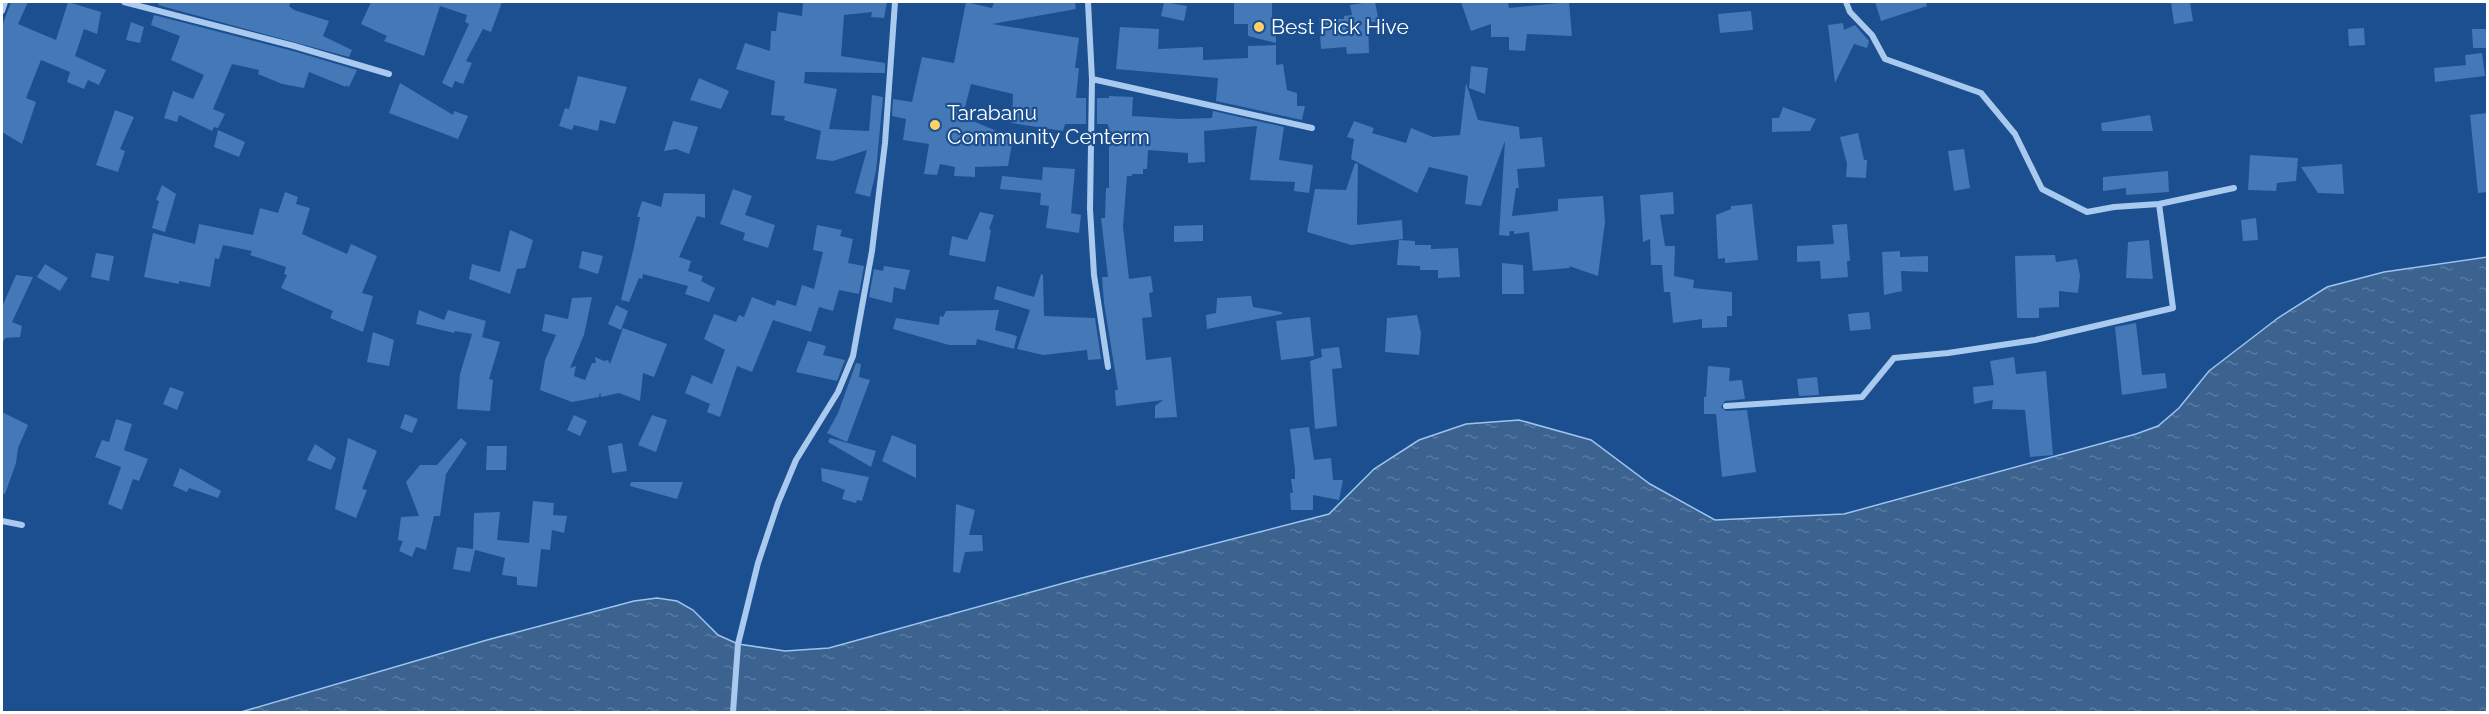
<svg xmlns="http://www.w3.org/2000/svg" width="2489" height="714" viewBox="0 0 2489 714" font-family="Raleway,sans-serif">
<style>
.water{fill:url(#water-ripples);stroke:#9cc4f0;stroke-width:1.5}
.building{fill:#4478b7}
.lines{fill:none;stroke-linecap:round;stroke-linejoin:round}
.street{stroke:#a9c9ee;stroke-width:6}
.poi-dot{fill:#ffd166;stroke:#1b4f8f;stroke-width:2}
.labels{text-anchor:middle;stroke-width:4.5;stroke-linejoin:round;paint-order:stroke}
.poi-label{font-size:21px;fill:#fff;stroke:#1b4f8f;text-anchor:start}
</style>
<defs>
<pattern id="water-ripples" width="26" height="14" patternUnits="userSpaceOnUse" patternTransform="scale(1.5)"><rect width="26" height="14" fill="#3c6290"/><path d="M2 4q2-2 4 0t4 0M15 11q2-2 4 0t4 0" fill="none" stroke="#597aa1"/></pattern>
</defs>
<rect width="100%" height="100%" fill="#1b4f8f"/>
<path class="water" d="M2487,257V712H241L487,640L634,601L657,598L677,601L693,610L718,635L738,644L785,651L829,648L1082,578L1329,514L1374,469L1419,440L1466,424L1519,420L1591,440L1650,484L1715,520L1844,514L2136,434L2158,426L2179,408L2209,371L2278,318L2327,287L2384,272Z"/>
<path class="building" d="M11,2H28L18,24L56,40L68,2L101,12L97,34L84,29L75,56L106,70L99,85L88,80L84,89L67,82L70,72L41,60L26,98L36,102L22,144L2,132V26Z
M159,2H291L289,6L294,10L329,21L323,36L352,50L349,57L158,5Z
M371,2H502L491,32L483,29L466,61L472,63L463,84L455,81L452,88L442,83L469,24L465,22L467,15L440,6L424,56L384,41L387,36L361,24Z
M803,2H887L884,18L871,17L872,12L844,15L841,56L885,63V73L805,72L804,83L837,89L829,129L869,131L872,95L883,97L876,171L870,197L855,193L867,150L833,161L816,159L821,131L784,120L785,116L771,115L775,81L736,69L745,43L770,51L771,31H776L778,12L802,16Z
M966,2L992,8L994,2H1075L1076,9L992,24L1079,38L1075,68H1079L1076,98H1086V124H1065L1063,131L1012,123L1013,94L971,84L964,111H968V119L1013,138L1008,166L975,167V177L954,176L955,167L940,164L937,175L924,174L929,144L903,140L906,119L892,116L893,99L912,102L922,57L954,63Z
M1164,2L1187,6L1184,21L1161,16Z
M1234,2H1272V26H1276V43L1248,36V24H1234Z
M1369,2H1375L1379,22H1368L1369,53L1347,54L1346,47L1321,49L1319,18L1344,19V16L1352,15L1350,5Z
M1461,2H1508L1509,8L1569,2L1572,36L1527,34L1525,51L1509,50V37H1491V24L1471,31Z
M1875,2H1926L1927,6L1881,21Z
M2171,2H2190L2193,21L2174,24Z
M1751,11L1753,30L1720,33L1718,14Z
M154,15L293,51L357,70L349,87L346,85V87L309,72L304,88L282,84L258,74L259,70L232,64L213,109L225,114L218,128L214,127L212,131L179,115L177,122L164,118L173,91L193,99L204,75L171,60L180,36L151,25Z
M131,22L144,27L140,43L126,40Z
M1843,23L1844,30L1855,25L1869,41L1867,48L1854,44L1835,83L1828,25Z
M1120,27L1159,29L1158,49L1203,47V60L1248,58V46L1276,45V65L1283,64L1287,90L1297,93V106H1305L1302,120L1216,101L1218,78L1116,69Z
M2364,28L2365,45L2349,46L2348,29Z
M2472,29H2487V48H2473Z
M2482,53L2485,76L2435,82L2434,68L2466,65L2465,55Z
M1471,66L1488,68L1485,94L1469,88Z
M578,76L627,87L615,124L600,120L598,131L574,125L572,130L559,126L565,108L569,109Z
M699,78L729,91L721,109L690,100Z
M400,83L453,115L454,111L468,116L458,139L389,113Z
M1466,83L1478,120L1519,127L1520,139L1542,137L1545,167L1517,169L1519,188H1516L1512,216L1558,211V199L1603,196L1605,222L1598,276L1569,266L1570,268L1533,271L1529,232L1514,234V231H1510L1509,236L1499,235L1505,141L1481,206L1465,204L1468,176L1429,167L1417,193L1351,159L1354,139L1347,137L1354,121L1374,128L1372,133L1406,143L1411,128L1433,137L1460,135Z
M1109,96L1133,97L1132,116L1180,119L1212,118L1213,111L1284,127L1279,160L1313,165L1309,193L1294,191L1295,182L1250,180L1257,126L1204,131L1205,162L1188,163V153L1148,150L1147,169H1143V174H1132V176H1127L1123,227L1129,279L1151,276L1153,292L1149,293L1152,317L1142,318L1146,360L1171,357L1177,417L1155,418V406L1163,400L1116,406L1115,390H1118L1104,303L1102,277H1108L1101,218H1105L1106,188H1109V142L1108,124H1097V98H1109Z
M1783,107L1816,119L1810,131L1772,132V118H1779Z
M115,110L134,117L120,149L125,151L118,172L96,165Z
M2487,113V192L2478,193L2470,115Z
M2150,115L2153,131H2102L2101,123Z
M673,121L698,127L689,154L676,149L664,151Z
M218,130L245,142L239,157L214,147Z
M1858,133L1864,160H1867L1866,178L1846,177L1847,164L1840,137Z
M1964,149L1970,188L1954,191L1948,151Z
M2250,155L2298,158L2296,181L2277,183L2276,191L2248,190Z
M1355,163L1358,164L1357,225L1402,220L1403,239L1351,245L1307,232L1315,189L1346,190Z
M2342,164L2344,194L2318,193L2301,167Z
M1043,167L1075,169L1071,213L1081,215L1079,233L1046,228L1049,206L1040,205L1041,193L1000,189L1002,176L1042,180Z
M2168,171L2169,192L2126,195V188L2103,191V177Z
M162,185L176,194L165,232L152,228L159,201L156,200Z
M733,189L752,196L745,215L775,225L768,248L743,240L745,233L720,224Z
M285,192L298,197L296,204L310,208L302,234L347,254L351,244L377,256L362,293L373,296L363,332L330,318L333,311L281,288L287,275L284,274L286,267L250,255L252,251L223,245L219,259L215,258L210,287L179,281V284L144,277L153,233L195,244L199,224L253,235L260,208L278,213Z
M1673,192L1674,214L1660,215L1665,246H1675L1674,276L1694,280L1693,288L1732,292V316H1727V327L1702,328V319L1673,323L1670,292H1664L1662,265H1651L1650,239L1643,242L1640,195Z
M664,193L705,194V218L697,216L679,257L691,261L688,271L703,276L701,281L715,288L709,302L685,294L688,286L643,274L642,279L639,278L629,302L621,300L634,247L640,217H637L642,201L661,207Z
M1752,204L1758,260L1725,263V258L1718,259L1716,215L1731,209V206Z
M980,212L994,215L989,229L991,230L985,262L949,255L952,236L967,240Z
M2256,218L2258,240L2243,241L2241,220Z
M1847,224L1850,261H1847L1848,277L1821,279L1820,261L1797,262V246L1834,244L1832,225Z
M817,225L842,230L840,236L853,239L848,263L864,266L859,294L839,290L833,311L819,307L811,332L773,320L752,372L737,366L720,417L707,412L710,404L685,393L692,375L712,384L725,350L704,339L714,314L736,322L739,315L744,317L752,297L775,306L777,300L796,306L802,285L814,289L823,252L813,250Z
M1203,225V241L1174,242V226Z
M510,230L533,240L525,268L517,269L510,294L469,279L472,264L500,272Z
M1399,240L1415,241V245H1431V249L1458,248L1460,277L1438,278V270H1420V266L1397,265Z
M2149,240L2153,279L2126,278L2128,242Z
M582,251L603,256L598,274L579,268Z
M1900,251V257L1928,256V272L1901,271L1902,291L1884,295L1882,252Z
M96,253L114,256L109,281L91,277Z
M2055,255L2056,262L2077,259L2080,276L2078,293L2059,291V307L2039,308V318H2017L2015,256Z
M1502,263L1523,265L1524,294H1502Z
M45,264L68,278L60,291L37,277Z
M884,266L910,270L905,290L894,287L892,303L869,297L874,269L883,271Z
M1041,274L1043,275L1044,316L1095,318L1101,359L1088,360L1087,350L1043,355L1017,349L1030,310L994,299L997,286L1034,297Z
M16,275L33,277L12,322L22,326L20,337L5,338L2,344V307Z
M1251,296L1253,307L1282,312V314L1207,329L1206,315L1216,313L1217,298Z
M592,297L584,335L570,368L576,366L574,376L585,380L592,363H596L595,357L604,361L608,360L610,364L623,328L667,344L654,377L643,373L640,401L619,393L601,397L600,392L599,397L572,402L540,390L545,360L556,335L542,331L545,314L568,319L572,298Z
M616,305L628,311L621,330L608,324Z
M419,310L444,320L448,310L486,321L482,337L500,342L489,379L493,380L490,411L457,409L460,374L472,334L455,331L454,333L416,324Z
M999,310L995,330L1017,336L1014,349L977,339L976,345H949L893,329L896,318L939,325L940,316L943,317L946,311Z
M1869,312L1871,329L1850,331L1848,314Z
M1417,315L1421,333L1419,355L1385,352L1387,318Z
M1310,317L1314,356L1281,360L1276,321Z
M2136,323L2142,375L2165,373L2167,388L2122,395L2115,327Z
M373,332L394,340L389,366L367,362Z
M808,341L826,346L823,355L845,360L837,381L796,372Z
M1339,347L1342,368L1332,369L1337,426L1315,429L1310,361L1322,357L1321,349Z
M2014,357L2016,374L2046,371L2053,455L2030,457L2025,410L1992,409L1993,400L1974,404L1973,387L1994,385L1990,361Z
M856,363L861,364L859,377L870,380L847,442L827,433L838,413Z
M1708,366L1730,368L1729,381L1742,380L1745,399L1725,401L1721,407L1726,411L1747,410L1756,472L1722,477L1716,414H1704V397H1706Z
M1817,377L1819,395L1799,396L1797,379Z
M170,387L184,392L177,410L163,404Z
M2,412L28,425L18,448L16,463L5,494L2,493Z
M405,414L418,419L412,433L400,428Z
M574,415L587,421L580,436L567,430Z
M652,415L667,420L656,452L638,445Z
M116,419L132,424L124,450L148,459L139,481L133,479L122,510L108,504L121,467L95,457L102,440L109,442Z
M1309,427L1314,460L1331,458L1333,480H1343L1339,500L1313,495V510H1291L1290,493H1293L1291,479H1295V470L1290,429Z
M892,435L916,445V478L882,461Z
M348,438L377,451L362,489L367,490L356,518L335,509Z
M461,438L467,443L446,474L440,516H434L426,550L416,547L412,557L399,551L403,541L398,540L401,517L419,516L406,482L420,465H437Z
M830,438L876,451L871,467L828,442Z
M622,443L627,471L612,473L608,446Z
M315,444L336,458L331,470L307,460Z
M487,446H507L506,470H486Z
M180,468L221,491L218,498L189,488L187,492L173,486Z
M821,468L869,477L862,501L857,500L856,503L842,499L845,490L822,481Z
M631,482H683L677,499L630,486Z
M533,501L554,503L553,515L567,516L564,533L552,530L550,550L541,549L537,587L517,585V577L502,575L505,558L475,550L470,572L453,569L457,547L473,549L474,513L500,512L497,540L529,543Z
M956,504L975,510L969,535H982L983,551L965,552L960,573L953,572Z"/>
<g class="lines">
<path class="street" d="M124,2L294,46L389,74
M1088,2L1092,79L1090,209L1094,275L1108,367
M1846,2L1850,12L1872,35L1885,59L1981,93L2015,134L2042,189L2087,212L2114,207L2159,204L2234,188
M2,11L5,2
M1092,79L1312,128
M1726,406L1862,397L1894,358L1948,353L2035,340L2173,308L2159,204
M2,521L22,525
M733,712L738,644L758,563L778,503L796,460L838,392L853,356L872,251L885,143L895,2"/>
</g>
<g class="poi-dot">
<circle cx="1259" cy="27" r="6"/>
<circle cx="935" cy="125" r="6"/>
</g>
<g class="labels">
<g class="poi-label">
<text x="1271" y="34">Best Pick Hive</text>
<text x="947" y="120">Tarabanu<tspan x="947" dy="24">Community Centerm</tspan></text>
</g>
</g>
<rect width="2489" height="714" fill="none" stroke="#ffffff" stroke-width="6"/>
</svg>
